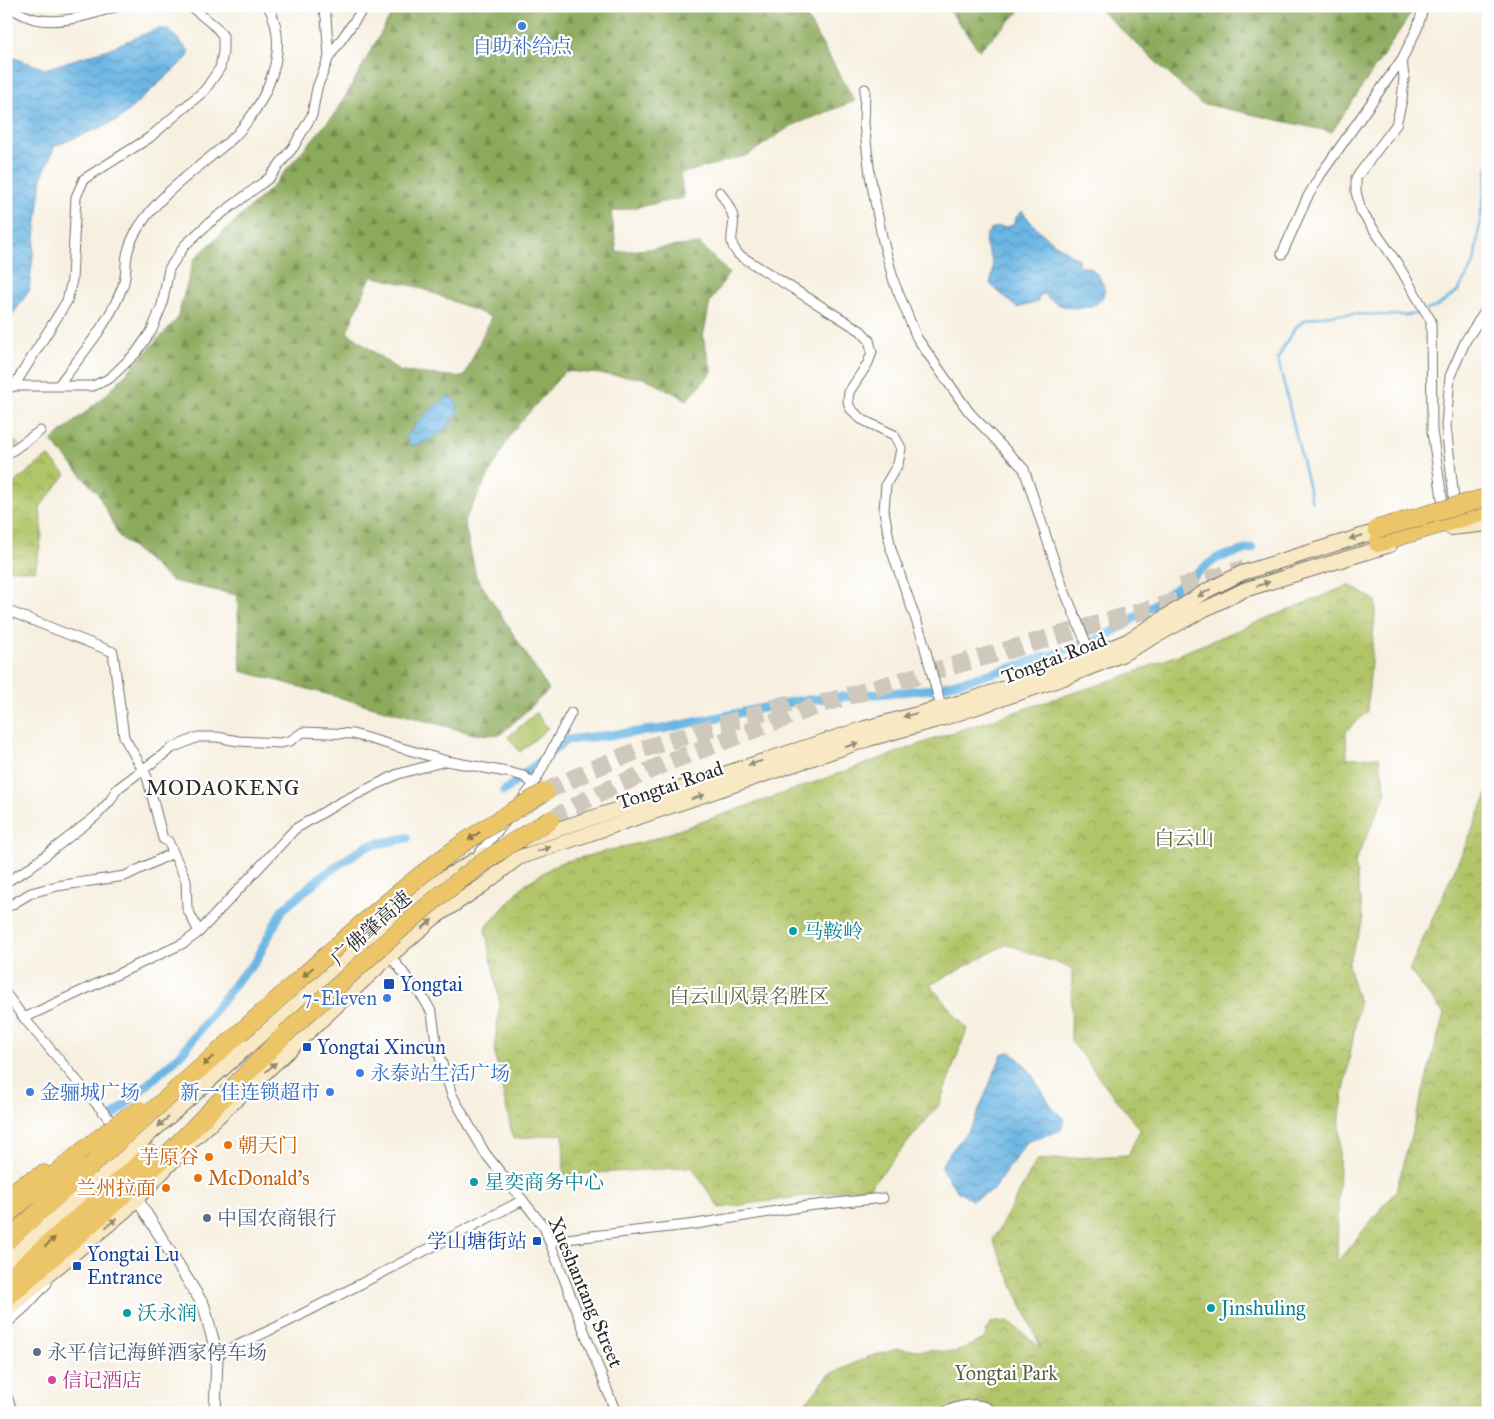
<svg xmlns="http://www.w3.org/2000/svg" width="1494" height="1419" viewBox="0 0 1494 1419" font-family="'IM FELL Great Primer','Noto Serif SC',serif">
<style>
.forest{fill:url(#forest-firs);stroke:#5c6a44;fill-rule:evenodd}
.park{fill:url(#park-crowns);stroke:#6e784a}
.pitch{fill:#b1c468;stroke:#6e784a}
.water{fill:url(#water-waves);stroke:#4b7088}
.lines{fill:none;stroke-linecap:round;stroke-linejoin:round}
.stream{stroke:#6bb6e4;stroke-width:2.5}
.canal{stroke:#6bb6e4;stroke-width:9}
.minor-tunnel{stroke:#cec9bc;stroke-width:9;stroke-dasharray:9 4.5;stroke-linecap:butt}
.motorway-tunnel{stroke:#cec9bc;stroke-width:18;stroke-dasharray:18 9;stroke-linecap:butt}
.pedestrian-casing{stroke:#72706a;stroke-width:9}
.minor-casing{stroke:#72706a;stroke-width:11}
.tertiary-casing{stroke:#72706a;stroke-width:13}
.secondary-casing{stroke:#72706a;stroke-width:16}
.motorway-casing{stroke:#72706a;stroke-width:19}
.pedestrian{stroke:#fff;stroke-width:7}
.minor{stroke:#fff;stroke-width:9}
.tertiary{stroke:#fff;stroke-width:11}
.secondary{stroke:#f8e8c3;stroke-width:14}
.motorway{stroke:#edc569;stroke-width:18}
.motorway-bridge-casing{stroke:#72706a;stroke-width:19;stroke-linecap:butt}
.motorway-bridge{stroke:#edc569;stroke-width:18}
.oneway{fill:#928a77}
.oneway2{fill:#8c784a}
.shop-dot{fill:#3f7fe0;stroke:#fff;stroke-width:2}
.culture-dot{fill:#0f9aa8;stroke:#fff;stroke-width:2}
.transit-dot{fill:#1a4fb4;stroke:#fff;stroke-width:2}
.food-dot{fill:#e8710a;stroke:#fff;stroke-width:2}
.service-dot{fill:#5c6f8a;stroke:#fff;stroke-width:2}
.hotel-dot{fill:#d1479c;stroke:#fff;stroke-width:2}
.labels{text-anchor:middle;stroke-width:4.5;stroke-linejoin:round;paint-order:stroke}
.shop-label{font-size:20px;fill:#366cbe;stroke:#fff;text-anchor:end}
.street-label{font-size:20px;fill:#2b2b2b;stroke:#fff}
.park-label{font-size:20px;fill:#5a6140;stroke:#fff}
.culture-label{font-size:20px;fill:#0d838f;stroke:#fff;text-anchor:start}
.transit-label{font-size:20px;fill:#164399;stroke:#fff;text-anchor:start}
.food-label{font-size:20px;fill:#c56008;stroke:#fff;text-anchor:start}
.service-label{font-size:20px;fill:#4e5e75;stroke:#fff;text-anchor:start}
.hotel-label{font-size:20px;fill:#b23c85;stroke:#fff;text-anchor:start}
.neighbourhood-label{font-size:21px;letter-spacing:1px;fill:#2b2b2b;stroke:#fff}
</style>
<defs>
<pattern id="forest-firs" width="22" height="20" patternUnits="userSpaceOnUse" patternTransform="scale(1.25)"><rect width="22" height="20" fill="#8caa5c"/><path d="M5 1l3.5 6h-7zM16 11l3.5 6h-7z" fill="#738b4c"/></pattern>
<pattern id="park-crowns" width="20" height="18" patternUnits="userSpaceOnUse" patternTransform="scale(1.25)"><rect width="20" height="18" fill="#b1c468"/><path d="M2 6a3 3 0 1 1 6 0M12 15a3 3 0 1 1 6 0" fill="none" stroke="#909f56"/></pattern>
<pattern id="water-waves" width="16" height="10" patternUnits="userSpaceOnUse" patternTransform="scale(1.25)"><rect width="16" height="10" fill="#6bb6e4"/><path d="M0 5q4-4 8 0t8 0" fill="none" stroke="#5894b9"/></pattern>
</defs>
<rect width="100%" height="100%" fill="#fff"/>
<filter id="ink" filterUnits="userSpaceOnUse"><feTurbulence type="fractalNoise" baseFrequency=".02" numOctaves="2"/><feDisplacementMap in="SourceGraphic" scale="10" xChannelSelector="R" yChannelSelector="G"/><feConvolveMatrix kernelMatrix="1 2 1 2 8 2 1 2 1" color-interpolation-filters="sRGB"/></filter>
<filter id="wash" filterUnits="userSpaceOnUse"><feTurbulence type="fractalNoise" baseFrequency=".0096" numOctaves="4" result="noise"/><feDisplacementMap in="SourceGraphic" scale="20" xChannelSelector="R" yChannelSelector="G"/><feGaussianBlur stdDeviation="1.12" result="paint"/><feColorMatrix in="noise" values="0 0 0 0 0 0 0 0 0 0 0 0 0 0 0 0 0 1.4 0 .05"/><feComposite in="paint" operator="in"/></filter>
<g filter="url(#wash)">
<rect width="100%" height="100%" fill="#f7f0e0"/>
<path class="forest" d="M396,6H800L855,101L791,126L748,155L680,174L684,198L611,212L617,252L700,244L729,273L710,302L703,337L712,372L687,400L645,378L565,371L512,432L464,521L476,576L549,690L500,735L474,734L241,671L237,595L172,581L119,536L98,494L51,441L106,395L177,319L194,259L269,190L337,111ZM371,276L418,287L491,317L464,377L401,372L347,332Z
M946,6H1025L979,50Z
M1096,6H1416L1332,132L1200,103Z"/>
<path class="park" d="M48,456L66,474L40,507L42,535L35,571L6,569V489Z
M1349,585L1376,601L1367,712L1346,731L1347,758L1379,757L1386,793L1355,862L1363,920L1348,965L1359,1003L1340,1115L1337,1262L1396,1191L1444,1014L1409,970L1467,842L1488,792V1413H793L810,1398L829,1375L868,1357L897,1349L956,1352L984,1339L990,1323L1008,1321L1041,1348L993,1240L1037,1160L1128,1155L1140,1130L1071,1041L1072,969L1007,944L930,985L967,1029L939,1105L870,1187L719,1208L692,1167L564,1175L563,1134L513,1139L494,1050L500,1004L485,928L525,884L559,863L647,841L810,784L948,734L1128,675Z"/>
<path class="pitch" d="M536,713L548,728L520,752L508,737Z"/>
<path class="water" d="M157,29H168L189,51L188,57L118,120L55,146L42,177L29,291L6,324V55L45,69L108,49Z
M1022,211C1039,234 1055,244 1078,259V265L1081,267H1090C1133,307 1067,321 1044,294L1038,297V302L1017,308L990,284C992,277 994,269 992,261C990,252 978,238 992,229C999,225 1007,229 1014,224L1015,218Z
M450,396L456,402L459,411C448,429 434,441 413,446L408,442L407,435C420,420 432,405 450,396Z
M1011,1052L1027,1067L1054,1110L1065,1119L1061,1130L1027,1142L992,1191L972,1200L957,1191L941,1168L945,1159L973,1124L1002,1054Z"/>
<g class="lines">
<path class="stream" d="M1427,310L1436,307L1458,291L1474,263L1488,167
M1312,502L1278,359C1282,350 1294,325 1304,321C1323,312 1363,314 1384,315C1398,315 1409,317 1422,312"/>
<path class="canal" d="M504,791L566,740L662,729L796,701L933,689L1014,667L1090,642L1111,633L1148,609L1217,558L1252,548
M114,1115L182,1053L237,981L256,961L282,910L321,877L366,846L407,838"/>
</g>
</g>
<g filter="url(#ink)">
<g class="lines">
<path class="minor-tunnel" d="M6,437L17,447"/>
<path class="motorway-tunnel" d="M1181,587L1244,569
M545,792L595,768L639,750L799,701
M550,820L588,799L668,762L827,702L1317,561"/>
<defs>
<path id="pedestrian" d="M941,1413C954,1405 984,1397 994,1413"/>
<path id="minor" d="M6,6C15,10 25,17 35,19C62,25 93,14 118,6
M322,6L326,17L329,57
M1424,6L1417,29L1402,59L1404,78L1402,100L1396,125L1356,178V192L1361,211L1397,263L1431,321L1432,431L1444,511
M865,89L864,124L870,175L882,237L894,282L917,338L969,412L1024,469L1062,585L1092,657
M720,192C725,200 731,208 733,217C736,232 725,240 739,255L861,331L869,340L872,352L868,363L849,392L848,401L850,408L861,419L894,435L901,448L898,464L886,484L884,511L891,549L922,637L941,707
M1282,254L1307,198L1321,174L1402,59
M14,386L67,301L72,280L76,197L84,179L149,138L205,90L220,68L223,52V36L216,27L190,6
M58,386C81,355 108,325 122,288C127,278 125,266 127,255C129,246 134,234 139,227C156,200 184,178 209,158C217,151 227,144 235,136C266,103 292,49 268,6
M6,389L14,386H93L110,378L136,353L152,330L162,305L169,269L185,245L209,223L269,178L294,146L312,115L317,88L329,57L365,6
M6,455L40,431
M1455,508L1446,426L1450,376L1466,340L1488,307
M6,610L113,652L124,737L147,777L163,839L168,841L186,880L187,908L199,932
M522,800L534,784L571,713
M477,856L505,822
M6,882L28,869L96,816L110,801L117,789L172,748L198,737H217L238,741L280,743L290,741L303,732L353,734L447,761L512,773L523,776L534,784
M6,908L31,893L57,886L125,876L173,853
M390,956L424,999L432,1013L437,1048L452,1095L485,1153L544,1227L616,1413
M6,994L24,1018L116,1127
M24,1018L184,943L199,932L295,829L339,803L398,774L446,761
M549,1241L696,1224L807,1206L883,1198
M217,1355L283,1324L523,1200
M6,1394L13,1413"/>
<path id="tertiary" d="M137,1199L204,1306L217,1355L215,1413
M6,1323L25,1306L46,1283"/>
<path id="secondary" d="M1451,528L1488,524
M525,840L775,757L865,728L969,700L1053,672L1127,641L1208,590L1242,573L1387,528
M6,1261L11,1258L412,900L441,880L485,854
M6,1310L126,1210L192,1141L390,956L434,918L482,886L518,858L869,739L944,718L1064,678L1121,655L1205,609L1244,590L1390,545"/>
<path id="motorway" d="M1378,543L1488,510
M176,1090L241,1032
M6,1197L23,1185L44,1174
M6,1215L89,1146
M6,1241L89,1167
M6,1281L150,1154
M6,1298L109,1208L175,1147L285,1034"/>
</defs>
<use href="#pedestrian" class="pedestrian-casing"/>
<use href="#minor" class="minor-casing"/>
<use href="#tertiary" class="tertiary-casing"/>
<use href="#secondary" class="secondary-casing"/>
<use href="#motorway" class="motorway-casing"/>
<use href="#pedestrian" class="pedestrian"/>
<use href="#minor" class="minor"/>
<use href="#tertiary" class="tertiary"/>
<use href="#secondary" class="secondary"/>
<use href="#motorway" class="motorway"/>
<defs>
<path id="motorway-bridge" d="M1377,529L1488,497
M241,1032C312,969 381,903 458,847C486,827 516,809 545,792
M285,1034C369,959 450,875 550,820
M89,1146L127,1117L140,1110
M89,1167L176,1090"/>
</defs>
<use href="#motorway-bridge" class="motorway-bridge-casing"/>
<use href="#motorway-bridge" class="motorway-bridge"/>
</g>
<defs><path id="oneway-solid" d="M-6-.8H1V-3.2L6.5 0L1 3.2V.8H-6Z" transform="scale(1.25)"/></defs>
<g class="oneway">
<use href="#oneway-solid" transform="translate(1356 537) rotate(164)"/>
<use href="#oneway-solid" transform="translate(1263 584) rotate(-19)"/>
<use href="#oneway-solid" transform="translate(1204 593) rotate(149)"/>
<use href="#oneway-solid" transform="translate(910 715) rotate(164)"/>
<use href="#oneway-solid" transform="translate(852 745) rotate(-18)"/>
<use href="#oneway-solid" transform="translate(755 763) rotate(162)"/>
<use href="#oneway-solid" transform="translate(698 797) rotate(-18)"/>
<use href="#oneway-solid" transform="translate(544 849) rotate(-19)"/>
<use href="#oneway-solid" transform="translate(427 924) rotate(-40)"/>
<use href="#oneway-solid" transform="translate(271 1067) rotate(-43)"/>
<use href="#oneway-solid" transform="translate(163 1122) rotate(138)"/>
<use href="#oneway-solid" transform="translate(111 1223) rotate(-39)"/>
</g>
<g class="oneway2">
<use href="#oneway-solid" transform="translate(474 836) rotate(146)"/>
<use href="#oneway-solid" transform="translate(308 972) rotate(138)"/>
<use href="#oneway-solid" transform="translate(208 1061) rotate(138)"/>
<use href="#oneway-solid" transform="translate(50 1242) rotate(-42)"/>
</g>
</g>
<g class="shop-dot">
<circle cx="522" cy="26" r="5"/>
<circle cx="387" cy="998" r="5"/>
<circle cx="360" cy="1073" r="5"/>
<circle cx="30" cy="1092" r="5"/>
<circle cx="330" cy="1092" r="5"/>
</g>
<g class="culture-dot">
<circle cx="793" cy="931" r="5"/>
<circle cx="474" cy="1182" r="5"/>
<circle cx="1211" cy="1308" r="5"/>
<circle cx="127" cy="1313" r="5"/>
</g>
<g class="transit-dot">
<rect x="383" y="978" width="12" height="12" rx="2.5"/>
<rect x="302" y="1042" width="10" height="10" rx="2.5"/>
<rect x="532" y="1236" width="10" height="10" rx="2.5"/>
<rect x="72" y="1261" width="10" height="10" rx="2.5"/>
</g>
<g class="food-dot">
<circle cx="228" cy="1145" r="5"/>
<circle cx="209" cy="1157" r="5"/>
<circle cx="198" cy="1178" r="5"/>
<circle cx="166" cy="1188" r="5"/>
</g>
<g class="service-dot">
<circle cx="207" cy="1218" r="5"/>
<circle cx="37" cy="1352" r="5"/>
</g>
<circle class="hotel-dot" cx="52" cy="1380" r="5"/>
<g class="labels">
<g class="shop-label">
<text x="522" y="53" text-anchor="middle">自助补给点</text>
<text x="377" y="1005">7-Eleven</text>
<text x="370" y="1080" text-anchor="start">永泰站生活广场</text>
<text x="40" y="1099" text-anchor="start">金骊城广场</text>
<text x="320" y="1099">新一佳连锁超市</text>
</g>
<g class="street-label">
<text transform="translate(1054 658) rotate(-21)" y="7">Tongtai Road</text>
<text transform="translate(670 785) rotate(-19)" y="7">Tongtai Road</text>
<text transform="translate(371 928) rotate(-42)" y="7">广佛肇高速</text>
<text transform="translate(586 1292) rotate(67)" y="7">Xueshantang Street</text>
</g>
<g class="park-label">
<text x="1184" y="845">白云山</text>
<text x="749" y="1003">白云山风景名胜区</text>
<text x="1006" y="1380">Yongtai Park</text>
</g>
<g class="culture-label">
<text x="803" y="938">马鞍岭</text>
<text x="484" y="1189">星奕商务中心</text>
<text x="1221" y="1315">Jinshuling</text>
<text x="137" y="1320">沃永润</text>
</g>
<g class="transit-label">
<text x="400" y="991">Yongtai</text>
<text x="317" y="1054">Yongtai Xincun</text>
<text x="527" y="1248" text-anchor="end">学山塘街站</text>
<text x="87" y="1261">Yongtai Lu<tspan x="87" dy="23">Entrance</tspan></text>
</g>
<g class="food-label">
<text x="238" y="1152">朝天门</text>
<text x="199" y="1164" text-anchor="end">芋原谷</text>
<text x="208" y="1185">McDonald's</text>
<text x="156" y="1195" text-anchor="end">兰州拉面</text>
</g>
<g class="service-label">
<text x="217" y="1225">中国农商银行</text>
<text x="47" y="1359">永平信记海鲜酒家停车场</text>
</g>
<g class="hotel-label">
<text x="62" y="1387">信记酒店</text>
</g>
<g class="neighbourhood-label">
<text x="223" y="795">MODAOKENG</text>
</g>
</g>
<rect width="1494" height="1419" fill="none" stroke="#fff" stroke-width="25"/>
</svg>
